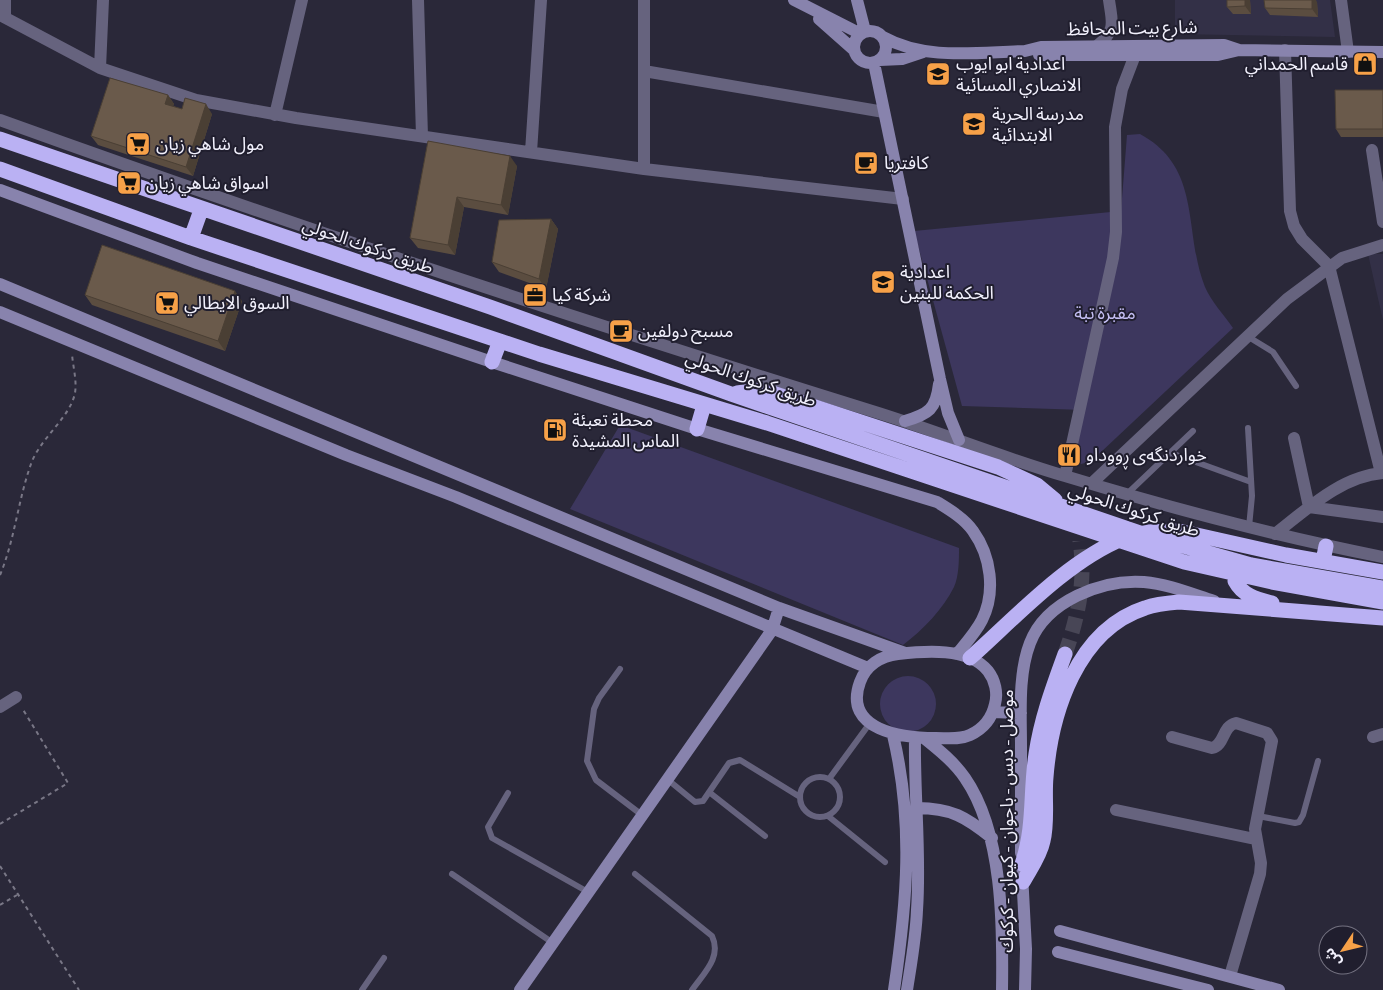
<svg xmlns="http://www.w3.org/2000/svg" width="1383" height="990" viewBox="0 0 1383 990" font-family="'Sofia Sans Condensed','Noto Sans Arabic',sans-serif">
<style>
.built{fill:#333047}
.green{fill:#3d375e}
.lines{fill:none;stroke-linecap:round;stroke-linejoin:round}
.highway-tunnel{stroke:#484656;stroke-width:15;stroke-dasharray:15 8;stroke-linecap:butt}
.path{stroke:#797786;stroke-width:2;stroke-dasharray:4 4;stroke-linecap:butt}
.lane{stroke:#66637e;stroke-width:6}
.street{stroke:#66637e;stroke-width:12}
.secondary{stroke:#8883ad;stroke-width:12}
.highway{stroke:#bab1f3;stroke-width:15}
.wall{fill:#5b4d40}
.shaded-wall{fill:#4a3f34}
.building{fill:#6a5a4b;stroke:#4a3f34}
.labels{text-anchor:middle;stroke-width:4;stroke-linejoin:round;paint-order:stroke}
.street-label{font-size:18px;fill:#f2f1fd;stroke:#201e2e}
.poi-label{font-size:18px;fill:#f2f1fd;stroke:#201e2e;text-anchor:start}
.park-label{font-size:18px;fill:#c4bef3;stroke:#201e2e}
</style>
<rect width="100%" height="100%" fill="#2a2839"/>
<path class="built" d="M1175,0H1330L1335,37L1175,34Z
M1368,254H1383V320L1377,294Z"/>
<path class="green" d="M1140,134C1203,168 1183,232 1205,287C1211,301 1224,315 1233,328L1100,453L1089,462L1081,464L1075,460L1084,410L962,406L914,231L1121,211L1127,135Z
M620,425L959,548C959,560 959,576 954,587C943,609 923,630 903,645L570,509Z
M880 704a28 28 0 1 1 56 0a28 28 0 1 1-56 0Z"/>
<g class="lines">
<path class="highway-tunnel" d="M1065,654C1078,617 1086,581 1080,541"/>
<path class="path" d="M0,575C15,539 18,500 31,464C40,438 70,418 75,393C77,380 73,367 72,354
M0,824L68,783L22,708
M0,866L79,990
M0,905L17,895"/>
<path class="lane" d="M1247,336L1273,352L1296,386
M1248,428L1252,496L1249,527
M1171,453L1251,482
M1128,493L1193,431
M620,669L599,698L594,709L587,761L596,780L642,815
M800 797a20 20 0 1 1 40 0a20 20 0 1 1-40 0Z
M667,779L695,802L703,801L729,763L740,760L800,797
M829,779L870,723
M709,792L765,836
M508,793L488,827L492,838L588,892
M828,816L885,862
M1258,816L1295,823L1299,822L1303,815L1318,761
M452,874L553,943
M635,874L712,936C722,957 704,973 692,990
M362,990L384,958"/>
<path class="street" d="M418,0L422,136
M644,0V169
M1341,0L1348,52
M0,15L100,68L196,100L296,118L644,169L903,199
M5,17V0
M1097,46C1117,30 1112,22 1109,0
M1285,50L1290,211L1294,226L1302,239L1329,266L1381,473
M100,68L103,0
M644,71L884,112
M275,115L302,0
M0,120C288,224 579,320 872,411C937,431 1000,457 1065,476C1170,508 1276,536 1383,557
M1372,150L1383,222
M531,152L541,0
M1294,438L1309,507L1383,517
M1065,476L1113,258L1116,232L1115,127L1122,89L1135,55
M1092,483L1287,299L1342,258L1383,245
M1275,534C1306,510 1341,476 1383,473
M0,707L16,697
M1172,737L1212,748C1225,745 1222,726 1236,723L1267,733L1272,741L1255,829L1261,863L1260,874L1230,976
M1373,737L1383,734
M1116,810L1255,839"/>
<path class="secondary" d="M794,0L861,34
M857,0L865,31
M819,19L854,50
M854 47a16 16 0 1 1 32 0a16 16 0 1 1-32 0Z
M883,37C926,61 978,52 1025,51L1041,47L1224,45L1239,50
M1039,55H1218L1239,50L1383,52
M880,60L902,59L923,52
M874,63L940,379L948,413L959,440
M0,190L197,263L492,362L697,429L937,502C950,510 965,519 973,531C991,556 996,592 982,620C976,632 966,643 957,654
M0,284L779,608L905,653
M0,312L346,455L456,497L868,668
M905,421C929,414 936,409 939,384
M898,654C924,651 969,647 988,671C995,680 998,693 995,704C992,718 983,729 970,735C959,740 947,738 936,738C904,738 842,731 860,682C866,665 881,656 898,654Z
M993,712L1021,713
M893,735C914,823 907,902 894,990
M924,738C939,750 954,762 965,778C1003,833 1003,925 1002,990
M917,808C951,808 966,817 992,838
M1021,853C1021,817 1021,781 1021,746C1021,713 1018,674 1030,643C1046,601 1102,579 1144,582C1168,584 1192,594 1214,601
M1022,873L1026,949L1025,990
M1060,931L1279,990
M1058,952L1208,990
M520,990L772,630L779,608
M907,990C911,964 916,937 917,910C921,853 914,795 915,738"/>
<path class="highway" d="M0,139L490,307L731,394L1155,538L1251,565L1383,588
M0,169L191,238L539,354L767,423L1184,562L1272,582L1383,602
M191,238L201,210
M492,362L500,341
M737,393L760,390L769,392L998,467L1037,485L1055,500
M697,429L704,405
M1146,532L1179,531L1286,555L1383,572
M1323,561L1326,546
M1238,567L1235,581C1243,596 1257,599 1272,603
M970,658C1015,618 1067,561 1124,538
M1022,864C1035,827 1030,791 1036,754C1041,719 1053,687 1065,654
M1023,882C1030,869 1040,856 1043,841C1048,821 1044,798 1046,777C1051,713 1077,630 1145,608C1156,604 1167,603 1179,602L1383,618"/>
</g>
<path class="wall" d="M1227,0H1250L1251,14H1233L1227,7Z
M1317,2L1318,17L1270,15L1265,8Z
M1383,90V137H1341L1336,129Z
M168,95L174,104L173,106L182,109L212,114L193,176L98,145L91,136Z
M428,141L517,166L508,215L464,207L455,255L418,248L410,238Z
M551,219L558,229L546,289L499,272L492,262Z
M85,295L242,301L225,351L92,305Z"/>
<path class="shaded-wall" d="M1245,0H1250L1251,14L1245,6Z
M1312,0H1316L1317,2L1318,17L1312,9Z
M168,95L174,104L171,113L165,104Z
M206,104L212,114L193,176L186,167Z
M510,156L517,166L508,215L501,205Z
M457,197L464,207L455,255L448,245Z
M551,219L558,229L546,289L539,279Z
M235,291L242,301L225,351L218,341Z"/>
<path class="building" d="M1227,0H1245V6L1227,7Z
M1264,0H1312V9L1265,8Z
M110,78L168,95L165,104L182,109L185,98L206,104L186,167L91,136Z
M1335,90H1383V129H1336Z
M428,141L510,156L501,205L457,197L448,245L410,238Z
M551,219L539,279L492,262L499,220Z
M102,245L235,291L218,341L85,295Z"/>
<defs>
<symbol id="shop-square" viewBox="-11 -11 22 22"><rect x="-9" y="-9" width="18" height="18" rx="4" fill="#f7a148" stroke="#201e2e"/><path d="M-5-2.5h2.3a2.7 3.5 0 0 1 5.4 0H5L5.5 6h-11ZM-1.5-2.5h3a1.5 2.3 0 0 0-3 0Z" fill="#111"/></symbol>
<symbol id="school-square" viewBox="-11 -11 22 22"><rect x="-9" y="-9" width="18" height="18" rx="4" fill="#f7a148" stroke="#201e2e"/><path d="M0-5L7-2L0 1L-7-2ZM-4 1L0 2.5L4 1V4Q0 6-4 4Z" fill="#111"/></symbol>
<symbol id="supermarket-square" viewBox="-11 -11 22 22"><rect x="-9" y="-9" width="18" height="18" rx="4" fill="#f7a148" stroke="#201e2e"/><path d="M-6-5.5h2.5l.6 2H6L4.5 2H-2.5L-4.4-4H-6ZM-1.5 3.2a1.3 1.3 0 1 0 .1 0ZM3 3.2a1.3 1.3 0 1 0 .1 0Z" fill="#111"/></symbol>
<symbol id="cafe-square" viewBox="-11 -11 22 22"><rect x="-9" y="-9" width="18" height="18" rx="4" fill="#f7a148" stroke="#201e2e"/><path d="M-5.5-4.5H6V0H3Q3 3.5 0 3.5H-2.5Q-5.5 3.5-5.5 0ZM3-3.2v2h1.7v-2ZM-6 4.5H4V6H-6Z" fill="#111"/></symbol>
<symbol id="office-square" viewBox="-11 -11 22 22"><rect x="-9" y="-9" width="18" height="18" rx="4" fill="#f7a148" stroke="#201e2e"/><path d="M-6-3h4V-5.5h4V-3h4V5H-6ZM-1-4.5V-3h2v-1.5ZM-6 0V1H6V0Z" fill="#111"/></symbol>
<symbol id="fuel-square" viewBox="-11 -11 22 22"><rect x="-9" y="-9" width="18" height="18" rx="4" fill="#f7a148" stroke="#201e2e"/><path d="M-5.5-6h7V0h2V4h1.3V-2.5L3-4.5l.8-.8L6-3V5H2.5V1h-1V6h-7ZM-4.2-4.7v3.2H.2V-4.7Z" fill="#111"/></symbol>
<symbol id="restaurant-square" viewBox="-11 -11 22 22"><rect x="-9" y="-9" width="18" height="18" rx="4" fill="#f7a148" stroke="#201e2e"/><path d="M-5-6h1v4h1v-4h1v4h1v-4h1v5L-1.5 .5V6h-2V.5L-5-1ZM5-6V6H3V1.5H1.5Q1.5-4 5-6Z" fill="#111"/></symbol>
</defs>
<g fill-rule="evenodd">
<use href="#shop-square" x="1351" y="50" width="28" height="28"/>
<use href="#school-square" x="924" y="60" width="28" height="28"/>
<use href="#school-square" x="960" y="110" width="28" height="28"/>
<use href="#supermarket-square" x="124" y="130" width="28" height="28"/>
<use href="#cafe-square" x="852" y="149" width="28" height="28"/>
<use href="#supermarket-square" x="115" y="169" width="28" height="28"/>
<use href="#school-square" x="869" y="268" width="28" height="28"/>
<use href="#office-square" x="521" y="281" width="28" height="28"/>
<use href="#supermarket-square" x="153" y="289" width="28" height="28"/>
<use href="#cafe-square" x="607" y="317" width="28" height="28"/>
<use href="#fuel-square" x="541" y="416" width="28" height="28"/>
<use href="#restaurant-square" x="1055" y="441" width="28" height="28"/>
</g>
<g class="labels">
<g class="street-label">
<text transform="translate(1132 28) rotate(-1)" y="6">شارع بيت المحافظ</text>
<text transform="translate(368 246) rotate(19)" y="6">طريق كركوك الحولي</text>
<text transform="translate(751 379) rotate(19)" y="6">طريق كركوك الحولي</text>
<text transform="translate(1134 510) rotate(18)" y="6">طريق كركوك الحولي</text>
<text transform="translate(1007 821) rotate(-90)" y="6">موصل - دبس - باجوان - كيوان - كركوك</text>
</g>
<g class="poi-label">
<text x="956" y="70">اعدادية ابو ايوب<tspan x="956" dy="21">الانصاري المسائية</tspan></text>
<text x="1348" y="70" text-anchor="end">قاسم الحمداني</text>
<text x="992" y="120">مدرسة الحرية<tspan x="992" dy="21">الابتدائية</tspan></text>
<text x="156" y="150">مول شاهي زيان</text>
<text x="884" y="169">کافتریا</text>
<text x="146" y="189">اسواق شاهي زيان</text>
<text x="900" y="278">اعدادية<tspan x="900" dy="21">الحكمة للبنين</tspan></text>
<text x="552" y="301">شركة كيا</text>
<text x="184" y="309">السوق الايطالي</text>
<text x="638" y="337">مسبح دولفين</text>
<text x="572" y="426">محطة تعبئة<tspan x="572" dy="21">الماس المشيدة</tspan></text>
<text x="1086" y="461">خواردنگەی ڕووداو</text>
</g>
<g class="park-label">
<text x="1105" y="319">مقبرة تبة</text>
</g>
</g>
<g transform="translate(1343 950) rotate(235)"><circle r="24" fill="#201e2e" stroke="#747281"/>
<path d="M0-4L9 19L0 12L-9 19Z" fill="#f7a148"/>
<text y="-8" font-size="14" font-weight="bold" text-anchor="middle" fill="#f2f1fd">ش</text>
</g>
</svg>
